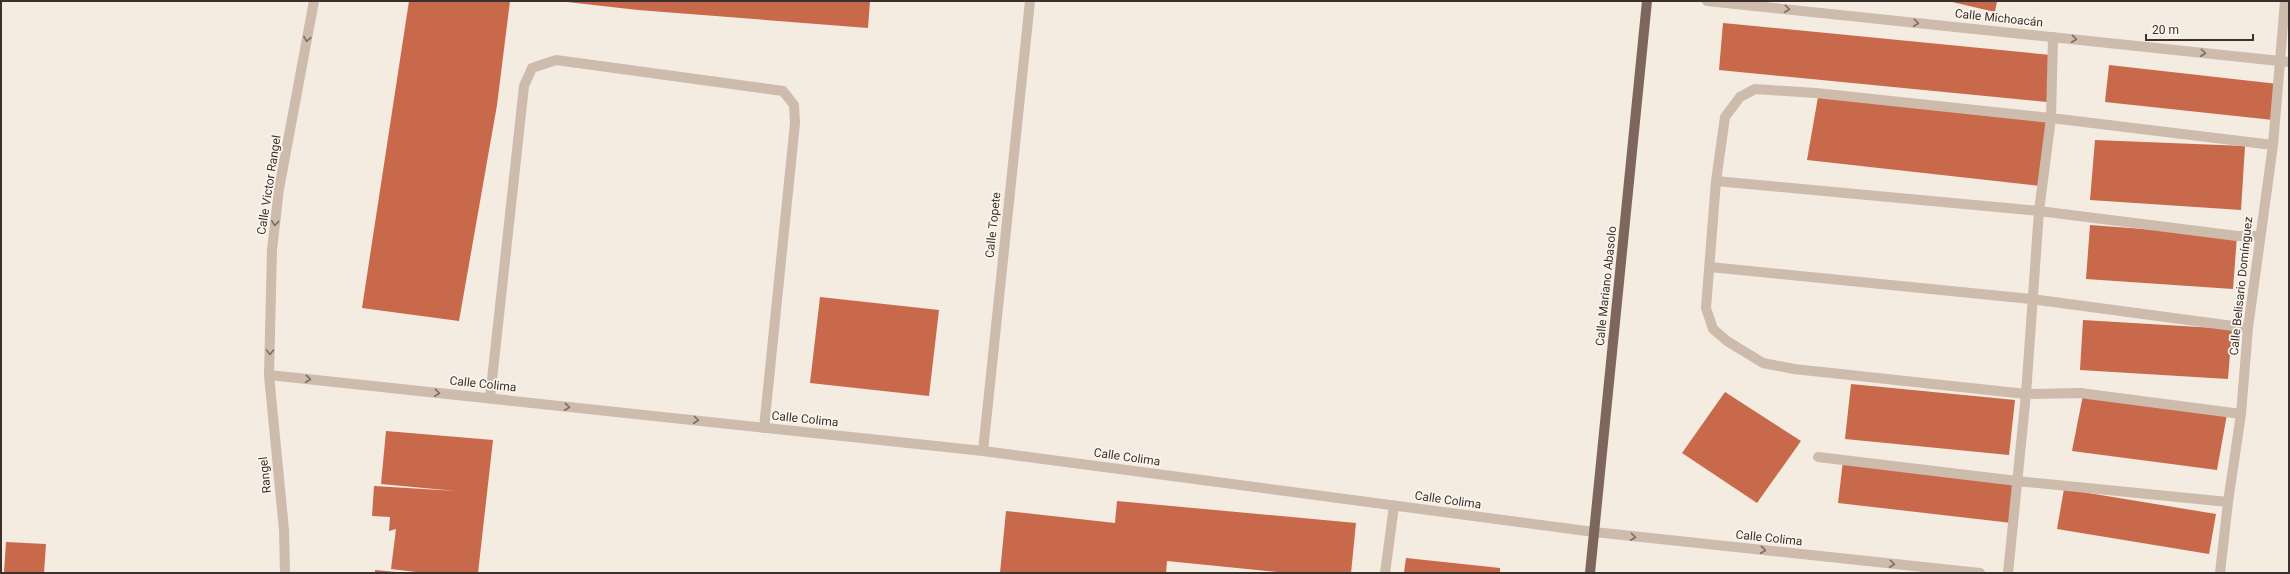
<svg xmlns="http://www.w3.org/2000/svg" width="2290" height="574" viewBox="0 0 2290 574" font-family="Roboto,sans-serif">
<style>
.building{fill:#c8694b}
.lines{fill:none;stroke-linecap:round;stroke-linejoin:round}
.service{stroke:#cdbbac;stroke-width:10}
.minor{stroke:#cdbbac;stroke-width:10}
.tertiary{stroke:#cdbbac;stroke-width:10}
.primary{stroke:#7d675c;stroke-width:10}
.oneway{stroke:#7d6f65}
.labels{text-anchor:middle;stroke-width:3.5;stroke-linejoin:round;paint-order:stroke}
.street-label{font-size:12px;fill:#3b302b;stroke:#fbf5ee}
</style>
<rect width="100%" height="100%" fill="#f4ebe1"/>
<path class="building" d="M409,1H510L497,105L459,321L362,308Z
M558,1H870L868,28L638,10Z
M1948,1H1997L1995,12Z
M1723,23L2051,55L2047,102L1719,70Z
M2109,65L2278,84L2273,120L2105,102Z
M1818,97L2047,122L2040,186L1807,160Z
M2095,140L2245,146L2241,210L2090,200Z
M2090,225L2237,236L2233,289L2086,279Z
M820,297L939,310L929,396L810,383Z
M2083,320L2232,329L2228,379L2080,370Z
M1851,384L2015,400L2009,455L1845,439Z
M1725,392L1801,441L1757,503L1682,453Z
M2083,395L2227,414L2217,470L2072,451Z
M386,431L493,440L478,573H424L391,569L396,529L389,531L390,517L372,516L374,486L456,491L381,484Z
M1843,461L2017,481L2012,523L1838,503Z
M2064,489L2216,514L2209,554L2057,529Z
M1117,501L1356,523L1351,573H1287L1167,561L1166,573H1000L1006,511L1115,523Z
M6,542L46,544L44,573H4Z
M1406,558L1500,568V573H1404Z
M375,570L396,572V573H375Z"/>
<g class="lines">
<path class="service" d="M1716,181L2039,211L2237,236H2259
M1710,267L2031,299L2248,328
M490,398L524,86L532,68L556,60L783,91L794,105L795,123L764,428
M2241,414L2080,393L2026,394L1794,369L1763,363L1727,341L1713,329L1706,308L1716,181L1725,117L1740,97L1755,89L1816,93L2051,118L2273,145
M1818,457L2017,481L2228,502
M1385,573L1394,506
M2008,573L2026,394L2039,211L2051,118L2053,37
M2220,573L2228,502L2241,414L2248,328L2273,145L2280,61"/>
<path class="minor" d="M1707,1L2289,62
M2280,61L2285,1
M983,451L1030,1
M1594,532L1980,573"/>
<path class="tertiary" d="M269,375L983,451L1594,532
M285,573L284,530L269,375L272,250L279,189L314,1"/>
<path class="primary" d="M1590,573L1647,1"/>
</g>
<defs><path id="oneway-chevron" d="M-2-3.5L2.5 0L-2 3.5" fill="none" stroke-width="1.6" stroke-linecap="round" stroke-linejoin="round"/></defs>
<g class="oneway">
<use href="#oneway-chevron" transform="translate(1787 9) rotate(6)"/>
<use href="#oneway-chevron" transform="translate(1916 23) rotate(6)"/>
<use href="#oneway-chevron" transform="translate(307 39) rotate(100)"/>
<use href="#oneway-chevron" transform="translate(2074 39) rotate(6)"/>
<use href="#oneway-chevron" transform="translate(2203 53) rotate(6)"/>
<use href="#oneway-chevron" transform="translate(275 223) rotate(96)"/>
<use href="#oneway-chevron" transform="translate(270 352) rotate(91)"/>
<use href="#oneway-chevron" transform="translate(308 379) rotate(6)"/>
<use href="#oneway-chevron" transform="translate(437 393) rotate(6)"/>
<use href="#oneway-chevron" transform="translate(567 407) rotate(6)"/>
<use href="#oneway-chevron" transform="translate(696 420) rotate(6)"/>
<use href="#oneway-chevron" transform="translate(1633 537) rotate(6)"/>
<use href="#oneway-chevron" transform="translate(1763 550) rotate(6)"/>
<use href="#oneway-chevron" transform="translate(1892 564) rotate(6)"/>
</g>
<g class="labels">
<g class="street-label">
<text transform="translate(1999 18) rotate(6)" y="4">Calle Michoacán</text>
<text transform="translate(269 185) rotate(-81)" y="4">Calle Victor Rangel</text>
<text transform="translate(993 225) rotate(-84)" y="4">Calle Topete</text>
<text transform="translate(1606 286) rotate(-84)" y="4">Calle Mariano Abasolo</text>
<text transform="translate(2241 286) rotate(-84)" y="4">Calle Belisario Domínguez</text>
<text transform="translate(483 384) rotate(6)" y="4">Calle Colima</text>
<text transform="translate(805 419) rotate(6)" y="4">Calle Colima</text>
<text transform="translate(1127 457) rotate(8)" y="4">Calle Colima</text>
<text transform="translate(265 475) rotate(-96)" y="4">Rangel</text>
<text transform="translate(1448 500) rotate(8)" y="4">Calle Colima</text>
<text transform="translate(1769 538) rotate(6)" y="4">Calle Colima</text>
</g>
</g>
<rect width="2290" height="574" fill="none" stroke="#3b302b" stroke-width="4"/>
<path d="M2146 34v6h107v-6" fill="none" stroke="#3b302b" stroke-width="2"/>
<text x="2152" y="34" font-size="12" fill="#3b302b" stroke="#fbf5ee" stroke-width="3" paint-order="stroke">20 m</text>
</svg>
